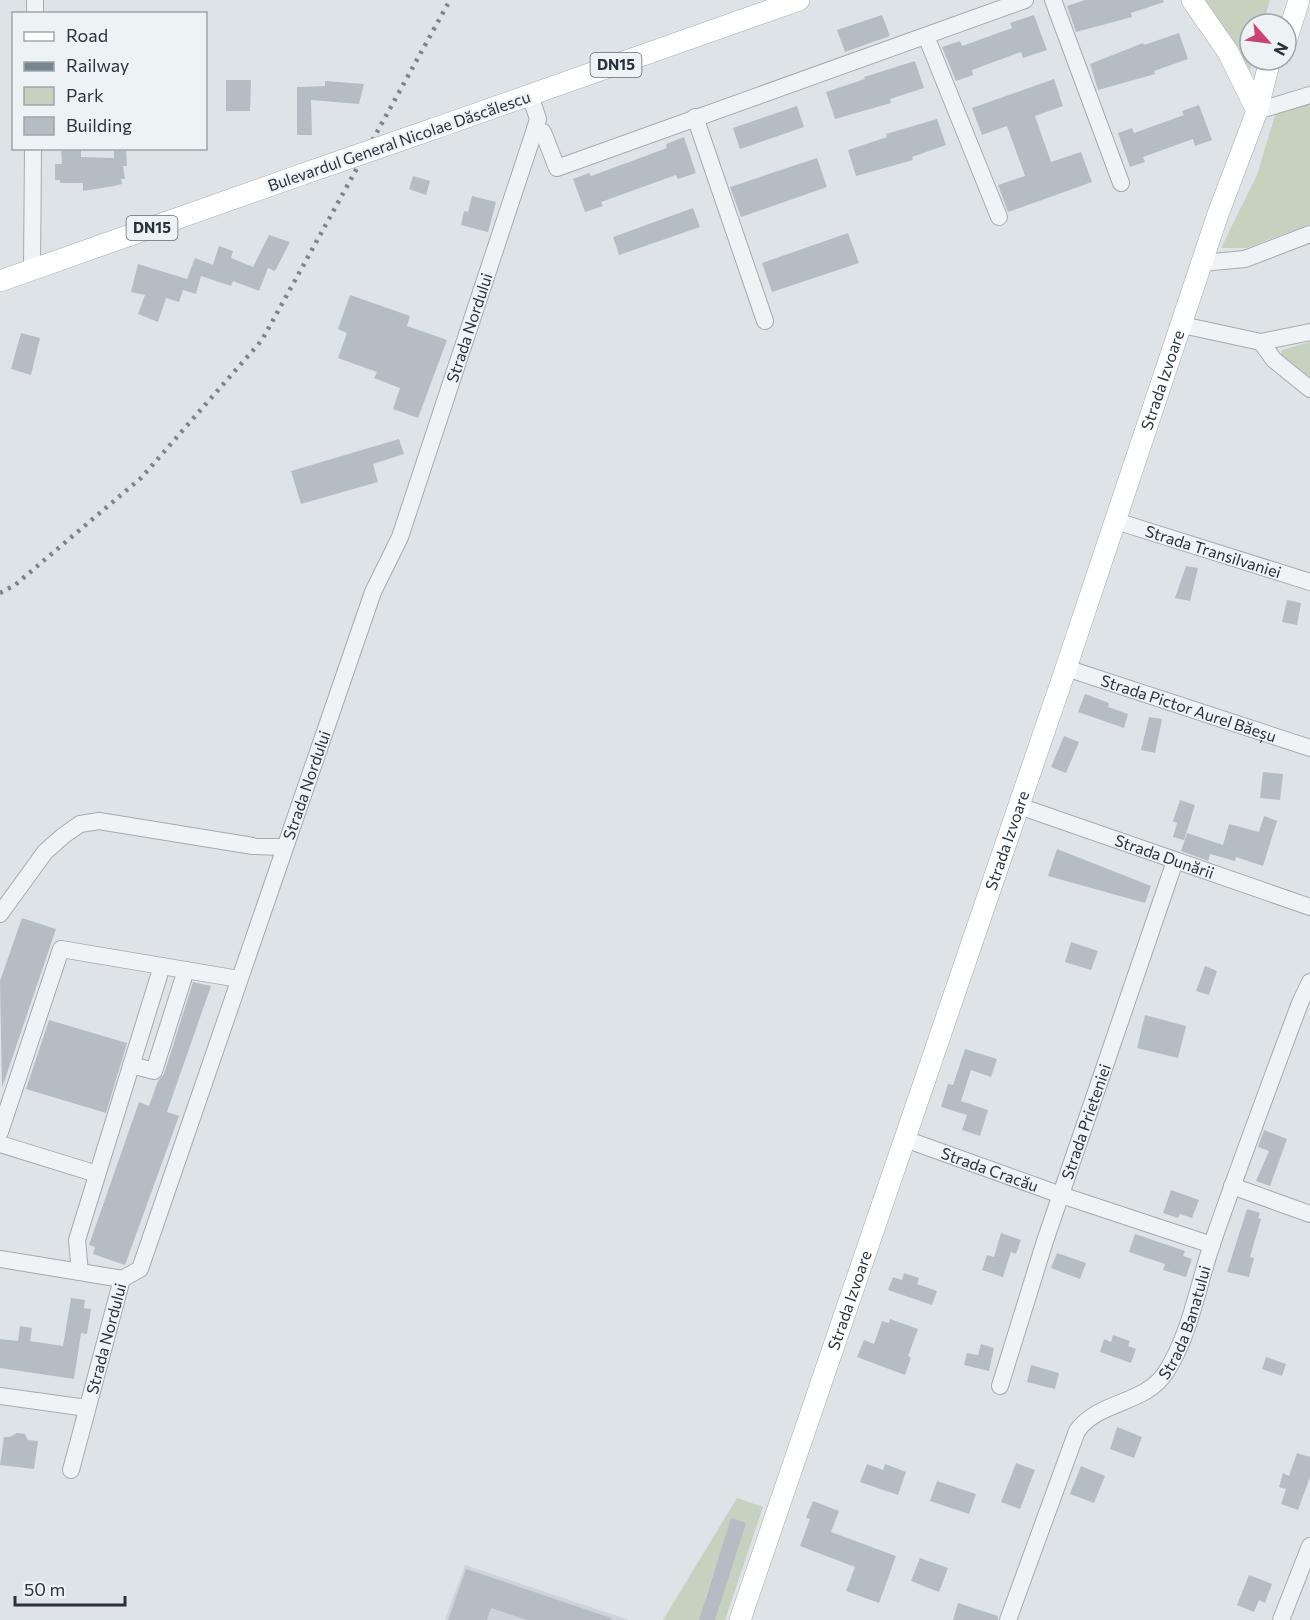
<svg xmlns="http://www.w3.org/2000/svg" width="1310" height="1620" viewBox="0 0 1310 1620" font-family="Commissioner,sans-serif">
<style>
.built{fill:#ccd3d9}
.green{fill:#c7d1bf;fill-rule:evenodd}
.building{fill:#b5bdc4}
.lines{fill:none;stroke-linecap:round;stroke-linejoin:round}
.minor-casing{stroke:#a3abb1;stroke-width:18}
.major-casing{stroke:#9daab3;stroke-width:22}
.minor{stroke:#f0f3f6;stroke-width:16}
.major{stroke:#fff;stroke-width:21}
.rail{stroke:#778590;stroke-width:4.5;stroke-dasharray:3 6;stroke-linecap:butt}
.major-bridge-casing{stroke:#9daab3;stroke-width:22;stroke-linecap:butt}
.major-bridge{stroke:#fff;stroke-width:21}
.labels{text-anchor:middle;stroke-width:4.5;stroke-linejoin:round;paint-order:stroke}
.shield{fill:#edf2f5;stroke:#626c74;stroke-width:1.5}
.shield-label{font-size:15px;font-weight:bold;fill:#27333d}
.street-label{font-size:16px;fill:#27333d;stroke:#edf2f5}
</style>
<rect width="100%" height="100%" fill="#dee3e7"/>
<path class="built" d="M465,1565L629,1620H445Z"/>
<path class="green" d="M1203,0H1270L1263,24H1250V60H1253L1250,70Z
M1310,103V224L1247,248H1221L1257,175L1276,112Z
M1310,342V379L1281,355L1282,350Z
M737,1498L763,1507L725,1620H663ZM715,1569L729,1573L719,1604L705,1599Z"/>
<path class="building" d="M1085,0H1163L1164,2L1131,13L1132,17L1076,32L1067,6Z
M882,15L890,36L845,52L837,30Z
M1034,15L1047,50L1023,58L1021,52L972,70L973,75L956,81L942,47L960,41L962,46L1012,28L1010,23Z
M1179,33L1188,59L1154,71L1155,74L1098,90L1090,64L1143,43L1144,45Z
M915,61L924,88L890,99L891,103L835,119L826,92L865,79L864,77Z
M1054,79L1063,106L1035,116L1051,162L1081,152L1092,182L1008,212L998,185L1025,176L1007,126L982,135L972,108Z
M226,80H251L250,111H226Z
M325,81L364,84L359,104L311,100L312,135H297V87L325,86Z
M1199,105L1212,140L1195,146L1193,139L1143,157L1145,162L1130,167L1118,133L1132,128L1134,133L1184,115L1182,111Z
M797,106L804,127L740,149L733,128Z
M937,119L946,145L912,157L913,160L856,176L848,150L887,137L886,134Z
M684,137L696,173L678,179L676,175L601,202L603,206L585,212L573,179L589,173L591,176L667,148L666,144Z
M61,148H81V157L114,158V148H126L127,166H123L125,179H121L122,184L114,186L83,191V183H60V180H55V164H62Z
M817,158L827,187L741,217L730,187Z
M413,176L430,181L426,195L409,189Z
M472,196L496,202L488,232L461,225L464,211L468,212Z
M693,208L700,227L619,255L613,237Z
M848,233L859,263L772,292L762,263Z
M269,235L290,242L275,271L268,268L259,291L233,281L231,286L201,276L196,294L183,290L179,302L166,298L158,322L138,314L145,295L131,292L138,264L187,279L195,258L213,265L219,246L233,251L231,258L253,267Z
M350,295L410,316L407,326L447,340L418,418L393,409L400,388L374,378L377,372L338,358L347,333L338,329Z
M21,333L40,338L31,375L11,369Z
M399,439L404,454L373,464L378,482L301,504L291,471Z
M1186,566L1198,568L1190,601L1175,598Z
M1287,600L1301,603L1297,625L1282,622Z
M1085,694L1109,703L1108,707L1128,714L1124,728L1078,712Z
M1149,717L1162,719L1155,753L1141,750Z
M1064,736L1079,742L1066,773L1051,767Z
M1263,772L1283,774L1280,800L1260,798Z
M1180,800L1195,805L1184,840L1173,837L1177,823L1173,821Z
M1264,816L1277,821L1263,866L1236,857L1235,861L1210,854L1208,861L1181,851L1187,833L1223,845L1229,824L1259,832Z
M1057,849L1151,886L1145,903L1048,876Z
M22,918L56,929L2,1088L0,981Z
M1071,942L1098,951L1091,970L1065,962Z
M1205,966L1217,971L1209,995L1196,991Z
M193,982L211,986L167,1112L179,1116L125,1265L93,1254L95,1247L89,1245L139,1102L149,1106L158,1081L164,1074Z
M1145,1015L1186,1026L1178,1058L1137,1048Z
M49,1020L127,1043L106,1113L26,1089Z
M965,1049L997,1059L991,1077L971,1070L961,1101L988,1110L980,1136L962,1130L967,1115L941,1107L948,1084L953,1085Z
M1264,1130L1287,1139L1270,1186L1256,1181L1269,1151L1258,1147Z
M1171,1190L1199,1200L1192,1218L1180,1214L1178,1218L1163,1213Z
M1247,1209L1260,1213L1258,1218L1261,1219L1250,1257L1254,1258L1249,1277L1227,1272Z
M1001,1233L1021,1240L1016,1254L1011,1252L1003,1277L982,1270L987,1255L994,1257Z
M1135,1234L1185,1251L1183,1256L1192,1259L1186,1277L1163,1270L1165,1264L1129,1252Z
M1057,1253L1086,1263L1080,1279L1051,1268Z
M904,1273L919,1278L917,1284L937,1291L932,1305L888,1290L893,1277L902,1280Z
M71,1298L85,1300L84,1308L91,1309L87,1334L81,1333L74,1379L0,1368V1339L18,1341L20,1326L32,1328L30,1341L63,1346Z
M890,1319L918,1329L908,1356L911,1358L905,1375L857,1357L864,1340L874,1344L882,1321L889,1323Z
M1113,1335L1130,1341L1128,1346L1136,1349L1131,1363L1100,1352L1104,1339L1111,1342Z
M981,1344L994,1348L989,1371L964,1365L967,1353L978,1355Z
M1266,1357L1286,1364L1282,1376L1262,1369Z
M1031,1365L1059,1373L1055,1389L1027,1382Z
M1117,1427L1142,1437L1134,1458L1110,1449Z
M17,1433L25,1434L28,1440L38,1441L34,1469L0,1465L4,1437H10Z
M1297,1453L1310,1457V1477L1298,1510L1281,1504L1286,1489L1279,1487L1283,1473L1289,1476Z
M1016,1463L1035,1470L1020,1509L1001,1502Z
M867,1464L883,1470L885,1464L906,1472L898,1495L860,1482Z
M1081,1466L1105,1476L1094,1503L1070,1494Z
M937,1481L976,1494L969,1514L930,1501Z
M813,1501L839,1511L831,1532L896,1556L879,1603L846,1591L855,1567L800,1546L810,1519L806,1518Z
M731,1518L746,1523L715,1620H699Z
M920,1558L948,1568L939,1592L911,1581Z
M466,1569L611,1618V1620H527L491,1608L487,1620H448Z
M1249,1575L1272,1584L1265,1603L1259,1600L1254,1612L1237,1605Z
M958,1603L998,1616V1620H953Z"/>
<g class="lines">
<defs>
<g id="minor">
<path d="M1053,0L1121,183"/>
<path d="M35,14V0"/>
<path d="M926,36L999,217"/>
<path d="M1257,111L1310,95"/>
<path d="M695,117L765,321"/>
<path d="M535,129L543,132L557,168L1025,0"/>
<path d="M1202,263L1245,259L1310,234"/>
<path d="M32,270L33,148"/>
<path d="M1182,325L1261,342L1310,332"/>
<path d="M1261,342L1274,360L1310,389"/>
<path id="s1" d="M1116,521L1310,582"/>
<path id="s2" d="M1066,668L1310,748"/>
<path id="s3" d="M1019,806L1310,907"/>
<path d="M0,914L45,852L63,836L80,824L99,821L253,846L284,847"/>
<path d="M131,1065L154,1071L186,970"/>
<path d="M0,1132L61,949L239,979"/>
<path id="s4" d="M905,1139L1061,1195L1212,1245"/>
<path d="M0,1144L97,1174"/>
<path d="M1232,1186L1310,1214"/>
<path d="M0,1259L80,1272"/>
<path d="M122,1279L80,1272L77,1240L162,966"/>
<path id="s5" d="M1000,1386L1045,1241L1175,861"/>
<path d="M0,1396L87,1408"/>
<path id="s6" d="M71,1470L122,1279L140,1269L373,592L400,537L535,129L538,119L530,95"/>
<path id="s7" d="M1008,1620L1077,1431C1099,1400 1145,1405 1166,1372C1190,1335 1198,1285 1212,1244C1240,1163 1270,1083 1300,1003L1310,982"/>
<path d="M1281,1620L1310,1546"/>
</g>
<g id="major">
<path d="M1192,0L1228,52L1257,111"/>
<path d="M1286,41L1299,0"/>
<path d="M433,129L799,0"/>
<path d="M0,281L303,174"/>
<path id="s8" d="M740,1620L1066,668L1218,214L1257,111L1270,60"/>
</g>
</defs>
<use href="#minor" class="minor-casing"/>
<use href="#major" class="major-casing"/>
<use href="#minor" class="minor"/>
<use href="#major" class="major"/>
<path class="rail" d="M0,593L15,585L141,478L262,340L450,0"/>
<defs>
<path id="major-bridge" d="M303,174L433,129"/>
</defs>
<use href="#major-bridge" class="major-bridge-casing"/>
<use href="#major-bridge" class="major-bridge"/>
</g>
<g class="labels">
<g class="shield">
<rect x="590.5" y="53" width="51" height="24" rx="4.5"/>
<rect x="126.5" y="216" width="51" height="24" rx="4.5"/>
</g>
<g class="shield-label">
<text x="616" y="70">DN15</text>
<text x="152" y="233">DN15</text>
</g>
<g class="street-label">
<text transform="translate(399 141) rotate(-19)" y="6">Bulevardul General Nicolae Dăscălescu</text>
<text dy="6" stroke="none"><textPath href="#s6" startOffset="1216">Strada Nordului</textPath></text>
<text dy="6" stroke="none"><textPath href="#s8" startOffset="1310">Strada Izvoare</textPath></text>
<text dy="6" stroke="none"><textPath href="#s1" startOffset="102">Strada Transilvaniei</textPath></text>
<text dy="6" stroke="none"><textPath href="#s2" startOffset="129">Strada Pictor Aurel Băeșu</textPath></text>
<text dy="6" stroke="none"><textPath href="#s6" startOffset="730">Strada Nordului</textPath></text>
<text dy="6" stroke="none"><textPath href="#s8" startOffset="824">Strada Izvoare</textPath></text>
<text dy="6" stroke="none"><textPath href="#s3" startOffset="154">Strada Dunării</textPath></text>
<text dy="6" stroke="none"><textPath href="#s5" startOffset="278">Strada Prieteniei</textPath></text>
<text dy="6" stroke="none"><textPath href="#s4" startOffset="90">Strada Cracău</textPath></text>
<text dy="6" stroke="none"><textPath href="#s8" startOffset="338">Strada Izvoare</textPath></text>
<text dy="6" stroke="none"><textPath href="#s7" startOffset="363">Strada Banatului</textPath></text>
<text dy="6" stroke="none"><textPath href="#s6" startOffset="136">Strada Nordului</textPath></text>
</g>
</g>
<rect x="12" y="12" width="195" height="138" fill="#edf2f5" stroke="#9ea6ab" stroke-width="1.5"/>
<rect x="24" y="32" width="30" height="9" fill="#ffffff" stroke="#9ea6ab" stroke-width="1.5"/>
<text x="66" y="42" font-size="18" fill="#27333d">Road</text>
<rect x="24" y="62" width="30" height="9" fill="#778590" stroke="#9ea6ab" stroke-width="1.5"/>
<text x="66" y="72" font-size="18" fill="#27333d">Railway</text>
<rect x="24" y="87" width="30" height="18" fill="#c7d1bf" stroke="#9ea6ab" stroke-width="1.5"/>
<text x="66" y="102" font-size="18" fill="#27333d">Park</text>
<rect x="24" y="117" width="30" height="18" fill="#b5bdc4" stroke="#9ea6ab" stroke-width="1.5"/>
<text x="66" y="132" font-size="18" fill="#27333d">Building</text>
<g transform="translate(1268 42) rotate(118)"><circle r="28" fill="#edf2f5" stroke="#9ea6ab" stroke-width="1.5"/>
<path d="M0-4.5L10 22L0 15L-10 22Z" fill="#cb4471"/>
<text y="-9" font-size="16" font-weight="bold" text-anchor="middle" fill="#27333d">N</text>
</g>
<path d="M15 1596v9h110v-9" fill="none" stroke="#27333d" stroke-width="3"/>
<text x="24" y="1596" font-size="18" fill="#27333d" stroke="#edf2f5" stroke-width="4.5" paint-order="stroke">50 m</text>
</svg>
